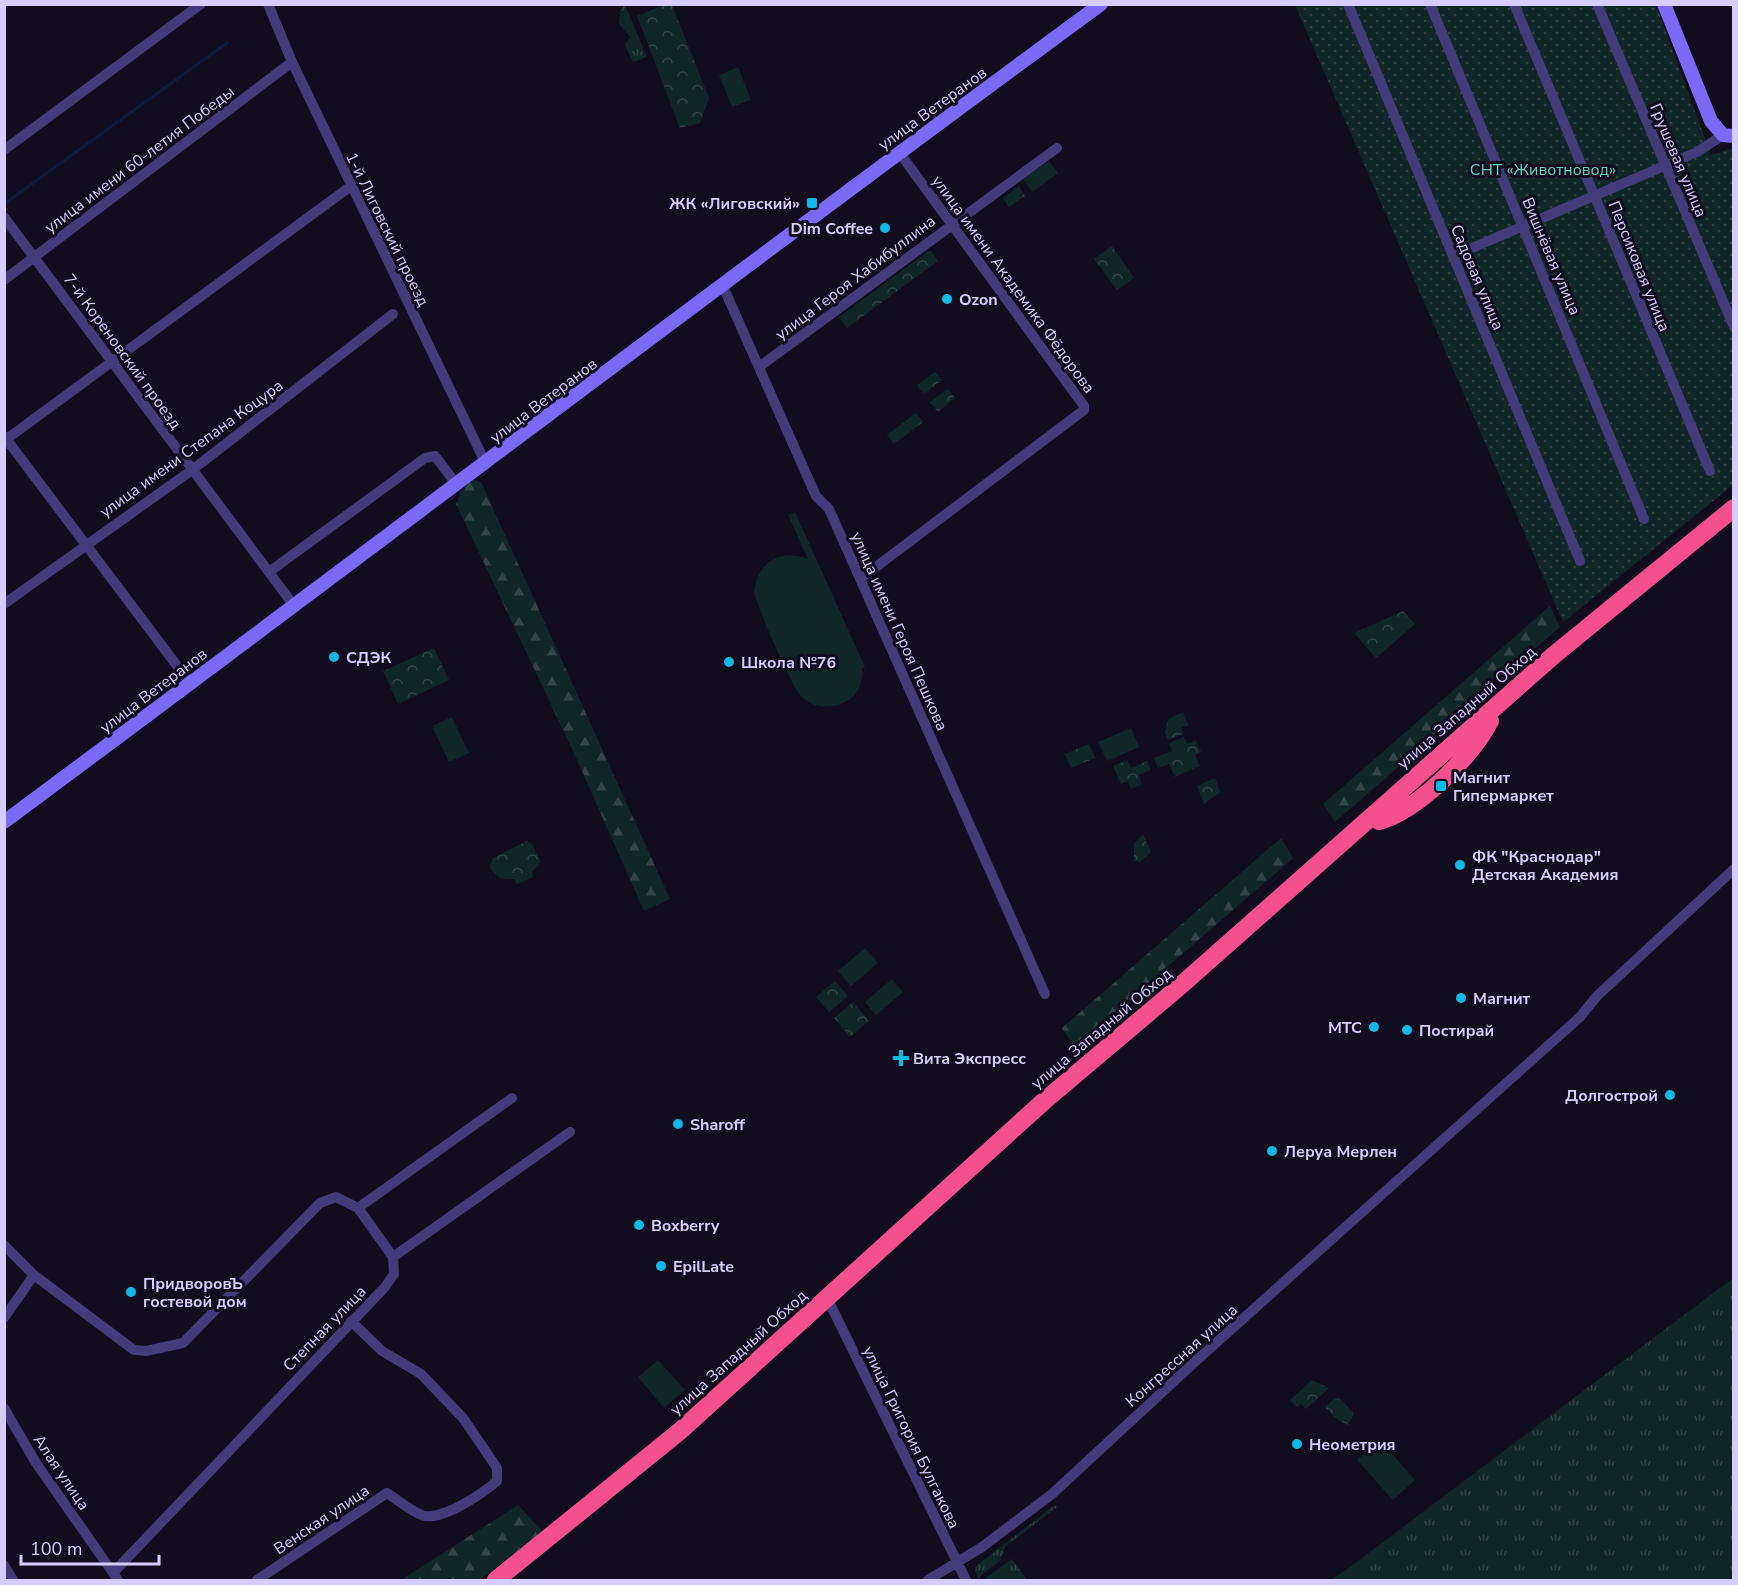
<svg xmlns="http://www.w3.org/2000/svg" width="1738" height="1585" viewBox="0 0 1738 1585" font-family="'Nunito Sans',sans-serif">
<style>
.grass{fill:url(#grass-tufts)}
.forest{fill:url(#forest-firs)}
.park{fill:url(#park-crowns)}
.garden{fill:url(#garden-dots)}
.pitch{fill:#112627}
.lines{fill:none;stroke-linecap:round;stroke-linejoin:round}
.stream{stroke:#0e1a3c;stroke-width:3}
.street{stroke:#443b7a;stroke-width:10}
.secondary{stroke:#7c6af6;stroke-width:14}
.highway{stroke:#f4508e;stroke-width:18}
.poi-dot{fill:#0fbbe6;stroke:#120d1e;stroke-width:2}
.labels{text-anchor:middle;stroke-width:6;stroke-linejoin:round;paint-order:stroke}
.street-label{font-size:16px;fill:#d7cdfc;stroke:#120d1e}
.park-label{font-size:16px;fill:#5fd6c5;stroke:#120d1e}
.poi-label{font-size:16px;font-weight:bold;fill:#d7cdfc;stroke:#120d1e;text-anchor:start}
</style>
<defs>
<pattern id="grass-tufts" width="24" height="20" patternUnits="userSpaceOnUse" patternTransform="scale(1.5)"><rect width="24" height="20" fill="#112627"/><path d="M3 7l-1-3M5 7V3M7 7l1-3M15 17l-1-3M17 17v-4M19 17l1-3" fill="none" stroke="#334447"/></pattern>
<pattern id="forest-firs" width="22" height="20" patternUnits="userSpaceOnUse" patternTransform="scale(1.5)"><rect width="22" height="20" fill="#112627"/><path d="M5 1l3.5 6h-7zM16 11l3.5 6h-7z" fill="#334447"/></pattern>
<pattern id="park-crowns" width="20" height="18" patternUnits="userSpaceOnUse" patternTransform="scale(1.5)"><rect width="20" height="18" fill="#112627"/><path d="M2 6a3 3 0 1 1 6 0M12 15a3 3 0 1 1 6 0" fill="none" stroke="#334447"/></pattern>
<pattern id="garden-dots" width="8" height="8" patternUnits="userSpaceOnUse" patternTransform="scale(1.5)"><rect width="8" height="8" fill="#112627"/><path d="M2 2h.1M6 6h.1" fill="none" stroke="#334447" stroke-width="1.8" stroke-linecap="round"/></pattern>
</defs>
<rect width="100%" height="100%" fill="#120d1e"/>
<path class="grass" d="M625,5L647,57L633,62L625,45L630,37L619,24L620,11Z
M1733,1278V1580H1331L1350,1567Z
M1055,1505L1057,1507L1005,1547L1001,1560L978,1578L975,1571L976,1566Z
M1012,1559L1027,1580H983Z"/>
<path class="forest" d="M467,478L481,482L670,899L644,911L574,753L456,504Z
M1550,606L1560,627L1335,822L1323,804Z
M1281,838L1293,858L1075,1047L1062,1028Z
M518,1505L543,1532L479,1580H401Z"/>
<path class="park" d="M666,4L672,5L709,98L700,123L680,128L637,16Z
M1019,186L1025,196L1009,207L1003,198Z
M1112,246L1134,278L1117,290L1094,259Z
M930,250L938,261L847,328L839,317Z
M935,372L942,380L924,394L917,385Z
M948,389L955,398L938,412L930,402Z
M916,413L923,422L894,444L887,435Z
M1403,611L1415,624L1376,658L1354,633Z
M434,648L449,680L398,704L383,671Z
M1183,712L1188,725L1181,728L1183,734L1168,740L1165,733L1168,719Z
M1184,737L1187,744L1196,740L1201,752L1195,755L1200,766L1175,777L1169,764L1158,768L1154,758L1172,751L1169,743Z
M1089,744L1095,758L1071,768L1065,754Z
M1127,760L1131,768L1147,761L1151,770L1139,775L1142,784L1131,789L1128,781L1121,784L1113,766Z
M1215,778L1220,792L1204,804L1197,786Z
M1143,834L1151,852L1140,862L1134,861V844Z
M527,841L532,844L541,862L532,872L533,877L517,884L514,879C504,881 494,877 490,866L493,858Z
M835,981L848,996L829,1012L816,997Z
M853,1002L869,1021L850,1037L834,1018Z
M1312,1380L1329,1388L1306,1409L1301,1404L1297,1407L1290,1400Z
M1335,1398L1341,1399L1354,1414L1348,1425L1335,1418L1325,1407Z"/>
<path class="garden" d="M1295,5H1656L1711,155L1733,148V485L1563,622Z"/>
<path class="pitch" d="M738,67L751,100L732,107L719,75Z
M1049,161L1058,173L1032,192L1023,179Z
M795,512L865,667L862,669C863,682 858,695 847,701C831,710 812,708 800,695C791,685 757,606 754,592C757,562 781,548 808,559L788,515Z
M452,717L469,753L449,762L432,726Z
M1131,728L1139,747L1107,761L1098,742Z
M865,948L878,963L851,986L838,971Z
M892,979L903,992L876,1015L865,1002Z
M658,1360L685,1390L664,1408L638,1377Z
M1380,1440L1415,1480L1393,1500L1357,1460Z"/>
<g class="lines">
<path class="stream" d="M4,204L227,43"/>
<path class="street" d="M268,4L292,62L486,464
M1348,4L1580,561
M1430,4L1644,519
M1514,4L1710,471
M1597,4L1734,327
M4,150L201,4
M4,217L295,607
M1453,256L1697,152L1723,135
M4,280L292,62
M722,284L816,496L829,509L1045,994
M759,367L1057,148
M4,436L190,683
M4,441L351,186
M269,572L425,458L435,456L457,485
M860,579L1084,410V406L899,152
M4,604L192,470L393,314
M358,1208L512,1098
M4,1245L34,1275L134,1350L146,1351L183,1343L320,1203L336,1197L358,1208L393,1257
M831,1306L966,1580
M4,1318L34,1275
M4,1408L36,1463L118,1580
M4,1565L13,1580
M113,1573L385,1287L394,1274L393,1257L570,1132
M257,1580L387,1493C398,1500 413,1513 425,1516C445,1519 482,1494 497,1481V1468L463,1418L421,1374L382,1351L351,1321
M928,1580L982,1547L1052,1494L1198,1359L1580,1017L1597,996L1734,869"/>
<path class="secondary" d="M1664,4L1711,121L1723,135L1734,136
M4,822C370,550 733,274 1101,4"/>
<path class="highway" d="M1379,821C1417,811 1472,756 1490,721
M496,1580L680,1431L1043,1102L1179,987L1554,655L1734,508"/>
</g>
<g class="poi-dot">
<rect x="806" y="197" width="12" height="12" rx="3"/>
<circle cx="885" cy="228" r="6"/>
<circle cx="947" cy="299" r="6"/>
<circle cx="334" cy="657" r="6"/>
<circle cx="729" cy="662" r="6"/>
<rect x="1435" y="780" width="12" height="12" rx="3"/>
<circle cx="1460" cy="865" r="6"/>
<circle cx="1461" cy="998" r="6"/>
<circle cx="1374" cy="1027" r="6"/>
<circle cx="1407" cy="1030" r="6"/>
<path d="M898 1049h6v6h6v6h-6v6h-6v-6h-6v-6h6z"/>
<circle cx="1670" cy="1095" r="6"/>
<circle cx="678" cy="1124" r="6"/>
<circle cx="1272" cy="1151" r="6"/>
<circle cx="639" cy="1225" r="6"/>
<circle cx="661" cy="1266" r="6"/>
<circle cx="131" cy="1292" r="6"/>
<circle cx="1297" cy="1444" r="6"/>
</g>
<g class="labels">
<g class="street-label">
<text transform="translate(932 108) rotate(-36)" y="6">улица Ветеранов</text>
<text transform="translate(139 159) rotate(-37)" y="6">улица имени 60-летия Победы</text>
<text transform="translate(1679 160) rotate(67)" y="6">Грушевая улица</text>
<text transform="translate(388 229) rotate(64)" y="6">1-й Лиговский проезд</text>
<text transform="translate(1552 256) rotate(67)" y="6">Вишнёвая улица</text>
<text transform="translate(1640 266) rotate(68)" y="6">Персиковая улица</text>
<text transform="translate(855 277) rotate(-37)" y="6">улица Героя Хабибуллина</text>
<text transform="translate(1478 277) rotate(67)" y="6">Садовая улица</text>
<text transform="translate(1014 284) rotate(54)" y="6">улица имени Академика Фёдорова</text>
<text transform="translate(123 351) rotate(54)" y="6">7-й Кореновский проезд</text>
<text transform="translate(543 400) rotate(-37)" y="6">улица Ветеранов</text>
<text transform="translate(191 448) rotate(-36)" y="6">улица имени Степана Коцура</text>
<text transform="translate(900 631) rotate(66)" y="6">улица имени Героя Пешкова</text>
<text transform="translate(153 690) rotate(-37)" y="6">улица Ветеранов</text>
<text transform="translate(1466 707) rotate(-41)" y="6">улица Западный Обход</text>
<text transform="translate(1101 1028) rotate(-40)" y="6">улица Западный Обход</text>
<text transform="translate(324 1328) rotate(-46)" y="6">Степная улица</text>
<text transform="translate(738 1352) rotate(-42)" y="6">улица Западный Обход</text>
<text transform="translate(1181 1355) rotate(-42)" y="6">Конгрессная улица</text>
<text transform="translate(912 1437) rotate(64)" y="6">улица Григория Булгакова</text>
<text transform="translate(62 1472) rotate(56)" y="6">Алая улица</text>
<text transform="translate(321 1519) rotate(-34)" y="6">Венская улица</text>
</g>
<g class="park-label">
<text x="1543" y="175">СНТ «Животновод»</text>
</g>
<g class="poi-label">
<text x="800" y="209" text-anchor="end">ЖК «Лиговский»</text>
<text x="873" y="234" text-anchor="end">Dim Coffee</text>
<text x="959" y="305">Ozon</text>
<text x="346" y="663">СДЭК</text>
<text x="741" y="668">Школа №76</text>
<text x="1453" y="783">Магнит<tspan x="1453" dy="18">Гипермаркет</tspan></text>
<text x="1472" y="862">ФК "Краснодар"<tspan x="1472" dy="18">Детская Академия</tspan></text>
<text x="1473" y="1004">Магнит</text>
<text x="1362" y="1033" text-anchor="end">МТС</text>
<text x="1419" y="1036">Постирай</text>
<text x="913" y="1064">Вита Экспресс</text>
<text x="1658" y="1101" text-anchor="end">Долгострой</text>
<text x="690" y="1130">Sharoff</text>
<text x="1284" y="1157">Леруа Мерлен</text>
<text x="651" y="1231">Boxberry</text>
<text x="673" y="1272">EpilLate</text>
<text x="143" y="1289">ПридворовЪ<tspan x="143" dy="18">гостевой дом</tspan></text>
<text x="1309" y="1450">Неометрия</text>
</g>
</g>
<rect width="1738" height="1585" fill="none" stroke="#d7cdfc" stroke-width="12"/>
<path d="M21 1555v9h138v-9" fill="none" stroke="#d7cdfc" stroke-width="3"/>
<text x="30" y="1555" font-size="18" fill="#d7cdfc" stroke="#120d1e" stroke-width="4.5" paint-order="stroke">100 m</text>
</svg>
